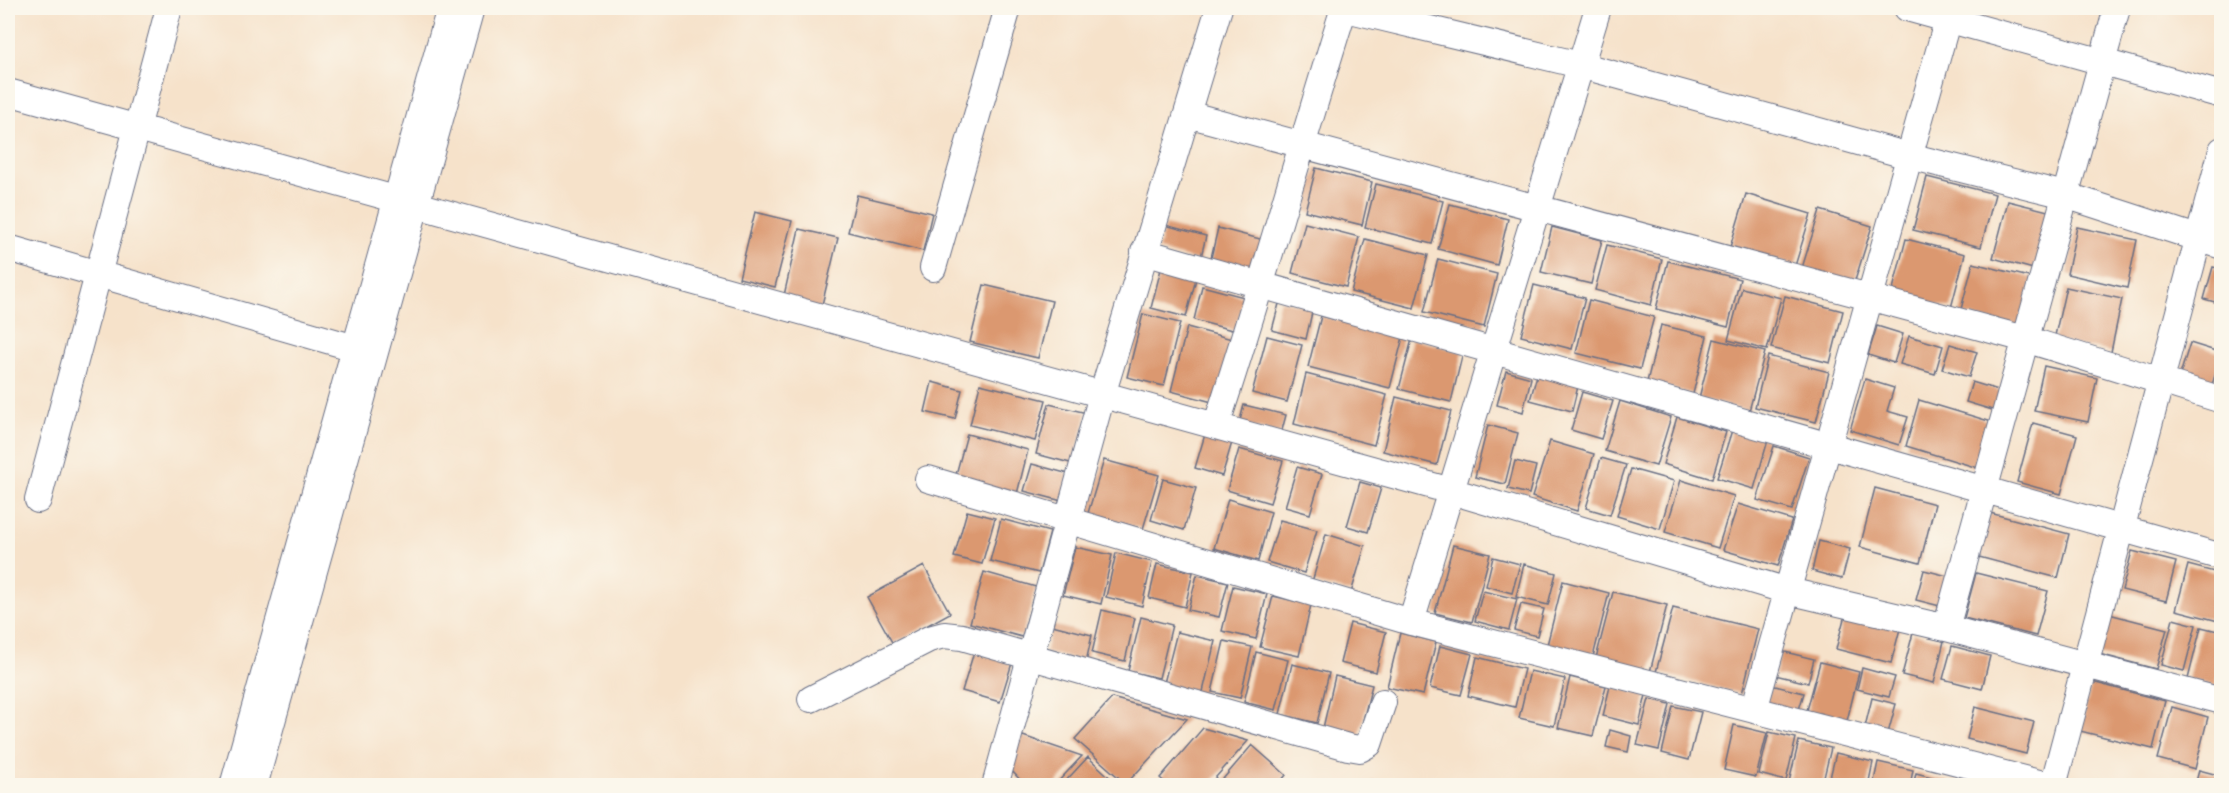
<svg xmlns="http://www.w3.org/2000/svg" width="2229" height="793" viewBox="0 0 2229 793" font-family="'IM FELL Great Primer',serif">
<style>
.building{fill:#db986f}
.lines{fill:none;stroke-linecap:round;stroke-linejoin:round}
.minor-casing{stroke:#686e84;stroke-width:28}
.minor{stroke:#fff;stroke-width:26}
</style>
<rect width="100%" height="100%" fill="#fbf7ec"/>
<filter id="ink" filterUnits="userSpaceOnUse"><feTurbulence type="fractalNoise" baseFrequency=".0167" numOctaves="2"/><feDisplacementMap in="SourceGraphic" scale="12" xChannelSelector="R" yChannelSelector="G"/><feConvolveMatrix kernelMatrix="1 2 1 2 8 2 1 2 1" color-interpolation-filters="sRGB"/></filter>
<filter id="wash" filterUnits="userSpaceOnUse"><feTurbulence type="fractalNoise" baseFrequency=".008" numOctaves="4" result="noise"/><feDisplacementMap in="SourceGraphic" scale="24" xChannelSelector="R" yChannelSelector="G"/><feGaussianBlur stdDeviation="1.35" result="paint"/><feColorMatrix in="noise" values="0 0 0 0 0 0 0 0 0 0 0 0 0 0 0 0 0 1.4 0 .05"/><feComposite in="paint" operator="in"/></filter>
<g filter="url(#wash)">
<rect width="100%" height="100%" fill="#f6e2ca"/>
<g id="blocks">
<path class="building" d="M1316,168L1372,182L1362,225L1305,211Z
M1927,177L1995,194L1981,247L1913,230Z
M1376,184L1443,201L1432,244L1365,227Z
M1746,194L1811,214L1795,266L1730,247Z
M857,195L932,213L923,251L848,232Z
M2222,197V225L2213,223Z
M2008,201L2052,212L2037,270L1993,258Z
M1450,204L1508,219L1497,265L1438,249Z
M1820,210L1872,226L1854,284L1802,268Z
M755,212L792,221L775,287L739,278Z
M1305,223L1359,237L1346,287L1292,273Z
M1165,225L1206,236L1200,261L1158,250Z
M1552,227L1602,240L1591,284L1541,272Z
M2077,227L2137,240L2127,288L2067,274Z
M1218,228L1264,240L1256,274L1210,262Z
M799,229L838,238L821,309L783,300Z
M1365,239L1428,255L1414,308L1351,292Z
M1906,239L1965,254L1951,308L1892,293Z
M1607,245L1662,259L1651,305L1595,290Z
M1438,259L1497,274L1484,327L1424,312Z
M1668,261L1740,279L1728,327L1656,309Z
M1973,263L2033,278L2020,329L1960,313Z
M2213,267L2222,269V304L2204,299Z
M1161,269L1196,279L1186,317L1151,308Z
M984,285L1052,301L1038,358L970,342Z
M1534,285L1585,298L1572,349L1521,336Z
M1202,286L1244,297L1236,331L1194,320Z
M2066,287L2122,299L2111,352L2054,340Z
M1742,288L1781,298L1767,350L1728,340Z
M1785,296L1843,311L1830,363L1771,348Z
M1280,300L1313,308L1306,339L1272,330Z
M1589,300L1654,317L1640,369L1576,353Z
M1143,314L1180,323L1164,386L1127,377Z
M1321,316L1403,337L1390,388L1308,367Z
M1661,325L1707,336L1693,394L1647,382Z
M1877,326L1903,334L1894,363L1868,355Z
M1187,327L1232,339L1216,403L1171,391Z
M1267,336L1302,345L1287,402L1252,393Z
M1909,336L1943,346L1935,374L1900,364Z
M1412,339L1463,352L1451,402L1399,389Z
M1714,339L1765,352L1749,411L1699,398Z
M2190,343L2222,353L2211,388L2179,378Z
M1950,344L1977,352L1969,377L1942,369Z
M1768,356L1829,372L1816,422L1755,407Z
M2044,366L2097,378L2088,422L2034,411Z
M1506,371L1531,378L1523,412L1497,405Z
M1538,372L1579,382L1572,411L1530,400Z
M1306,374L1387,395L1374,445L1294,424Z
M1865,379L1894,388L1887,411L1908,417L1899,445L1850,430Z
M932,382L962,390L955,419L925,412Z
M1972,382L2005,392L1999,412L1966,402Z
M980,384L1046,400L1035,441L970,425Z
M1582,392L1613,401L1601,439L1571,430Z
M1396,397L1451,411L1437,465L1383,451Z
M1919,400L1992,422L1978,468L1906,446Z
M1620,401L1671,417L1656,466L1605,451Z
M1049,404L1087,413L1074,464L1036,454Z
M1244,405L1286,415L1281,434L1239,424Z
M1677,417L1726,432L1712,479L1663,464Z
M2033,423L2077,435L2061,494L2017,482Z
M1488,425L1518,433L1505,484L1475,477Z
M1732,430L1768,440L1754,489L1717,478Z
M1206,431L1233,439L1222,476L1195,468Z
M967,434L1028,450L1016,498L954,482Z
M1550,441L1594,454L1577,511L1532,497Z
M1774,446L1809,457L1792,510L1757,500Z
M1239,449L1283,461L1270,503L1227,490Z
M1601,458L1626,465L1610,515L1586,508Z
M1104,460L1159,475L1143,529L1088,513Z
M1515,461L1536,466L1529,494L1508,489Z
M1032,464L1069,474L1062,501L1024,491Z
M1297,467L1322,474L1310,514L1285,507Z
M1631,469L1674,481L1660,529L1617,516Z
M1163,479L1196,488L1184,530L1151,520Z
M1681,480L1734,496L1718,548L1665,532Z
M1360,482L1381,488L1368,532L1347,526Z
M1875,488L1935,504L1920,563L1860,547Z
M1228,499L1271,512L1258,561L1214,548Z
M1738,504L1792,520L1778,566L1723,550Z
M967,511L995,518L982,564L954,557Z
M1990,513L2069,534L2058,578L1979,557Z
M1001,519L1050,532L1039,573L990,561Z
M1280,520L1317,530L1304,573L1267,562Z
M1326,534L1365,546L1351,593L1312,582Z
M1819,541L1850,549L1842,579L1812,571Z
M1453,545L1490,554L1472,622L1435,613Z
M1075,547L1112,555L1101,604L1063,595Z
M2132,551L2176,562L2166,601L2122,590Z
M1116,553L1152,562L1142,606L1106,597Z
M1493,557L1520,564L1512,593L1486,586Z
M1157,564L1193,572L1185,607L1149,598Z
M1524,564L1556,573L1548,605L1516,597Z
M2188,565L2222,574V622L2176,610Z
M924,566L950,613L893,644L867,597Z
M1924,570L1956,578L1948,608L1916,600Z
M984,572L1036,587L1022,637L970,623Z
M1976,573L2048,591L2036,636L1964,618Z
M1197,575L1228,582L1219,617L1188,610Z
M1563,581L1609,593L1592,661L1546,649Z
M1233,586L1267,594L1256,639L1222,631Z
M1483,591L1517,599L1509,630L1475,621Z
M1613,592L1667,605L1650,672L1596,658Z
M1273,596L1311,605L1299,656L1260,647Z
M1521,604L1544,609L1537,636L1514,630Z
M1673,608L1758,629L1742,694L1656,672Z
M1102,610L1135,618L1125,661L1092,653Z
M1846,611L1901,625L1891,663L1836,649Z
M2109,614L2167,629L2156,669L2099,654Z
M1141,617L1172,625L1159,678L1128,671Z
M2173,619L2196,625L2184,671L2161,665Z
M1350,623L1386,632L1376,672L1340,663Z
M1052,625L1092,635L1086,662L1045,652Z
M2201,627L2222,632V663L2216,686L2188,679Z
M1177,632L1215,641L1202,696L1163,687Z
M1400,633L1436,642L1423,695L1387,687Z
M1913,633L1944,641L1934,683L1902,675Z
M1224,641L1252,647L1240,698L1212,692Z
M1440,646L1472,654L1461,695L1430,688Z
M1952,646L1990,656L1982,689L1943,679Z
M1781,651L1814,659L1808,683L1775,675Z
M974,652L1012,663L1000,702L962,691Z
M1256,652L1288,660L1276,710L1244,702Z
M1477,657L1524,669L1515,707L1468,696Z
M1820,662L1859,672L1846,725L1806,714Z
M1292,664L1329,673L1317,723L1280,714Z
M1862,668L1895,677L1889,697L1857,689Z
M1530,671L1565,679L1554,726L1519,718Z
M1335,676L1372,685L1359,736L1323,728Z
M1570,677L1606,686L1593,736L1558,728Z
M2092,682L2165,701L2153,749L2080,731Z
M1771,685L1804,693L1798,713L1766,705Z
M1610,686L1646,695L1639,725L1603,716Z
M1112,698L1187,719L1126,784L1075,739Z
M1872,698L1896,704L1887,737L1864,731Z
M1649,699L1670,704L1659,750L1637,745Z
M1673,706L1701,712L1689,760L1662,753Z
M1975,707L2034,722L2026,754L1967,739Z
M2172,707L2208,717L2195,769L2158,759Z
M1734,725L1767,733L1756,777L1724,770Z
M1203,728L1248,741L1208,786H1169L1160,778Z
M1610,730L1631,736L1628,752L1606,747Z
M1769,732L1796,738L1786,781L1759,774Z
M1020,735L1082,756L1054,786H1026L1011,770Z
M1799,741L1831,748L1822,786H1788Z
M1252,745L1286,775L1277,786H1231L1223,779Z
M1836,753L1873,762L1868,786H1828Z
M1088,757L1119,786H1061Z
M1878,762L1913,770L1910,786H1873Z
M2199,770L2222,776V786H2195Z
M1916,773L1947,781L1946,786H1913Z
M1373,781L1387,785V786H1368Z"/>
</g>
</g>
<g filter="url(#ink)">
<use href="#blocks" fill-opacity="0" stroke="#686e84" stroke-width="1.5"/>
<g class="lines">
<defs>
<path id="minor" d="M1342,8L1580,65L1909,156L2065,195L2222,246
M1907,8L2222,95
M8,92L1451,491L1788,591L1946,628L2222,701
M1187,114L2025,339L2222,400
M8,248L355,348
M1144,252L2222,557
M933,268L1008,8
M1216,426C1262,287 1300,147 1344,8
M928,479L1411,622L1598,8
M38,500L169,8
M1411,622L2051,786
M1946,628L2117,8
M811,699L929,639L944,635L962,637L1348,747L1360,749L1369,744L1383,702
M1754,710L1951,8
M233,786L450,8
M254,786L471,8
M995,786L1102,395L1219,8
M2053,786L2222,150"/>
</defs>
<use href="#minor" class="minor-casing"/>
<use href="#minor" class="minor"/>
</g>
</g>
<rect width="2229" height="793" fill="none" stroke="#fbf7ec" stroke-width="30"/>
</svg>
